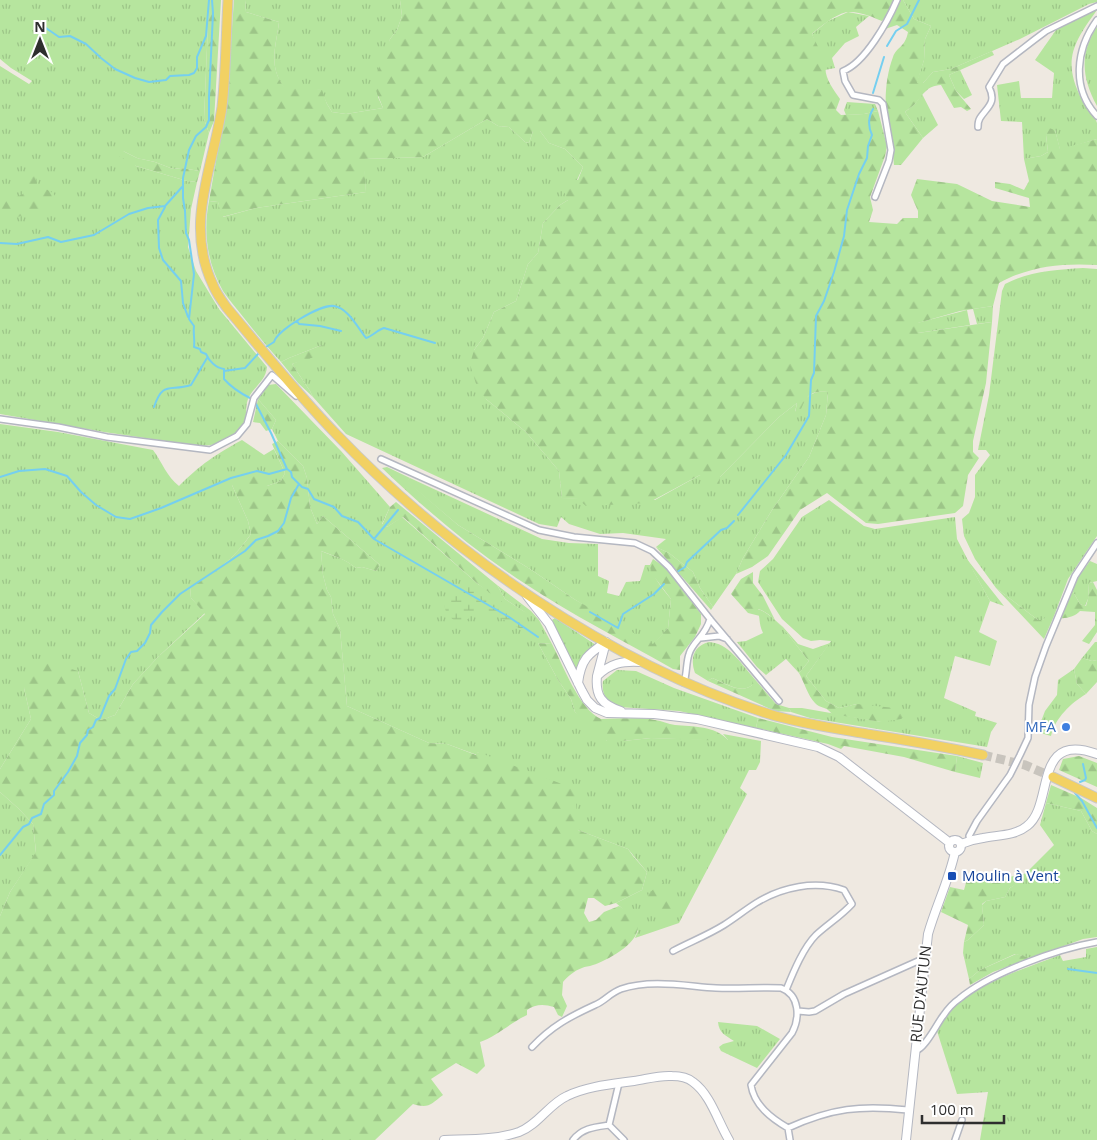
<svg xmlns="http://www.w3.org/2000/svg" width="1097" height="1140" viewBox="0 0 1097 1140" font-family="'Open Sans',sans-serif">
<style>
.grass{fill:url(#grass-tufts)}
.forest{fill:url(#forest-firs)}
.wetland{fill:url(#wetland-marsh)}
.lines{fill:none;stroke-linecap:round;stroke-linejoin:round}
.stream{stroke:#75cff0;stroke-width:2}
.primary-tunnel{stroke:#c8c4bd;stroke-width:9;stroke-dasharray:9 4.5;stroke-linecap:butt}
.street-casing{stroke:#b4b7c1;stroke-width:8}
.secondary-casing{stroke:#b4b7c1;stroke-width:10}
.primary-casing{stroke:#c9c9c9;stroke-width:11}
.street{stroke:#fff;stroke-width:5}
.secondary{stroke:#fff;stroke-width:8}
.primary{stroke:#f2d163;stroke-width:9}
.shop-dot{fill:#3f7fe0;stroke:#fff;stroke-width:2}
.transit-dot{fill:#1a4fb4;stroke:#fff;stroke-width:2}
.labels{text-anchor:middle;stroke-width:4;stroke-linejoin:round;paint-order:stroke}
.shop-label{font-size:15px;fill:#366cbe;stroke:#fff;text-anchor:end}
.transit-label{font-size:15px;fill:#164399;stroke:#fff;text-anchor:start}
.street-label{font-size:15px;fill:#2e2e2e;stroke:#fff}
</style>
<defs>
<pattern id="grass-tufts" width="24" height="20" patternUnits="userSpaceOnUse" patternTransform="scale(1.25)"><rect width="24" height="20" fill="#b6e59e"/><path d="M3 7l-1-3M5 7V3M7 7l1-3M15 17l-1-3M17 17v-4M19 17l1-3" fill="none" stroke="#9dc588"/></pattern>
<pattern id="forest-firs" width="22" height="20" patternUnits="userSpaceOnUse" patternTransform="scale(1.25)"><rect width="22" height="20" fill="#b6e59e"/><path d="M5 1l3.5 6h-7zM16 11l3.5 6h-7z" fill="#9dc588"/></pattern>
<pattern id="wetland-marsh" width="20" height="14" patternUnits="userSpaceOnUse" patternTransform="scale(1.25)"><rect width="20" height="14" fill="#b6e59e"/><path d="M1 5h8M5 5V1M11 12h8M15 12V8" fill="none" stroke="#9dc588"/></pattern>
</defs>
<rect width="100%" height="100%" fill="#efe9e1"/>
<path class="grass" d="M0,0H209L204,119L209,133L200,171L181,168L173,169L155,162L137,158L123,151L136,166L187,181L197,182L191,209L188,247L196,271L219,309L267,367C266,380 255,386 249,397C245,404 247,413 245,420C239,438 216,446 200,446L104,432L0,414V66L29,84L32,81L11,68L0,59Z
M245,0H400L402,16L397,30L390,39L378,97L383,108L346,114L332,112L327,104L321,90L284,88C268,65 276,47 279,22L246,12Z
M903,0H1097V2L1089,4L1020,39L951,69L933,72L923,83L916,84L924,60L925,39L931,26L914,19Z
M1097,10C1073,43 1062,61 1082,100C1085,106 1096,118 1097,123C1097,127 1097,134 1097,139L1060,150L1055,130L1046,135L1048,152L1041,156L1024,159L1022,122L1001,121L997,85L1019,81L1021,98H1052L1054,73L1035,60L1056,30L1090,12Z
M848,12L869,16L856,27L859,36L845,43L832,58L835,68L825,70L812,34L828,21Z
M1097,27V106C1082,78 1079,54 1097,27Z
M960,70L972,95L964,99L956,91L949,75Z
M922,94L938,125L923,138L905,112L915,104Z
M847,102L875,104L878,111L864,114L846,115L844,110Z
M487,119L498,126L509,127L525,142L529,143L533,131H540L549,143L565,149L583,167L568,200L560,205L543,223L538,253L528,264L516,301L494,312L483,338L474,350L486,399L526,432L559,471L562,498L655,500L700,475L720,477L779,417L797,403L795,412C806,398 809,390 828,392L826,415L809,457L772,510L743,558L736,574L713,607L700,588L693,572L669,553L656,547L666,539L623,533L600,534L569,524L561,517L557,527L539,524L346,434L313,397L310,391L292,364L307,358L322,345L289,358L281,362C268,348 256,333 244,318C237,309 229,300 223,291C207,263 203,232 209,201L218,202L223,217L256,208L366,192L363,159L423,157Z
M1083,268L1097,269V536L1068,579L1054,616H1048L1043,620H1038L996,588L975,559L964,536L962,519L969,513L975,497V475L990,455L986,450H978L989,395L1002,291L1005,284C1029,271 1056,270 1083,268Z
M993,306L992,322L977,324L973,309Z
M967,310L970,325L918,333L917,323Z
M276,384L341,451L390,507L382,524L387,527L402,517L479,585L526,613L505,599L497,585L531,611L539,620L552,644L538,643L558,680L571,699L575,712L607,741H623L651,738L728,740L723,734L761,741L760,762L756,770H749L740,788L747,794L679,923L635,938L638,931L624,910L616,903L642,890L647,872L628,849L578,830L478,752L477,755L447,744L429,743L347,706L340,629L333,614L331,597L327,590L323,575L321,551C335,557 344,558 356,568L362,567L376,571L380,565L323,516L317,524L310,507L307,478L303,466L278,441L272,429L276,420L258,399L268,385Z
M0,424L58,432L153,450C162,462 167,477 179,486C200,465 216,454 242,440L264,455L274,449L285,473L281,481L267,486L232,485L248,521L251,534C232,561 218,570 190,587L191,598L205,613L158,657L133,684L115,715L101,720L89,713L78,671L24,688L31,719L0,769Z
M410,478L542,539L569,543L598,544V576L609,581L607,593L619,596L626,582L640,581L645,565H650C654,579 663,589 671,599L668,628L653,645L618,626L574,599L530,569L458,525L406,481Z
M829,500L864,526L875,529L955,517L957,539L974,572L990,601L979,632L997,641L990,666L955,656L944,698L976,712L975,716L997,723L991,732L987,747L810,718L791,712L789,708H802L882,722L857,704L839,708L826,701L806,676L831,641L820,640L811,641L803,638L782,619L758,582L760,571L773,559L802,517Z
M1090,561L1097,564V581L1089,583L1088,599L1085,606L1080,604L1072,590L1079,576Z
M757,609C776,613 796,646 809,661L799,673L786,659L766,675L757,667L737,642L746,641L763,633C758,622 761,619 757,609Z
M555,618L596,645C585,653 579,659 576,673L552,620Z
M709,642C728,643 740,662 752,676V685C741,695 724,682 712,678L708,681L695,673C690,659 693,646 709,642Z
M1095,642H1097V660L1092,661L1082,658Z
M1074,669L1077,684L1086,694C1071,703 1055,718 1051,736L1037,732L1045,711L1057,695L1058,680Z
M617,670L636,671L674,688L758,718L756,728L679,711L619,707C607,703 601,694 603,681Z
M957,756L983,763L980,778L955,772Z
M0,792L19,809L33,824L36,853L10,892L0,916Z
M1046,803L1081,811L1092,831L1097,834V937L1083,939L1031,958L1015,954L980,970L969,979L963,953L964,942L968,940L984,925L982,905L986,901L1005,897L1010,888L1020,881L1021,875L1026,873L1054,845L1040,825Z
M1097,947V1140H980L988,1092L957,1094L937,1031C943,1021 949,1011 958,1003C978,983 1032,966 1060,955L1063,961L1086,957V949Z
M718,1022L757,1026L780,1039L757,1068L721,1051L719,1047L723,1044L734,1041C725,1035 719,1033 718,1022Z"/>
<path class="forest" d="M209,0H221L214,121L209,133L204,119Z
M234,0H245L246,12L279,22C276,47 268,65 284,87L291,84L322,90L327,104L332,112L346,114L383,108L373,83L390,39L397,30L402,16L400,0H894L890,11L882,21C873,17 859,11 848,12C837,13 820,27 812,34L826,64C823,76 833,89 840,99L836,110L841,115L864,114L878,111L887,146L885,156L870,197L873,210L869,222L897,224L903,218H918V211L911,195L917,179L957,184L992,201L1030,207L1029,198L995,188V182L1010,184L1024,190L1029,181L1024,159L1041,156L1048,152L1046,135L1049,128L1055,130L1060,149L1097,139V265C1062,263 1030,266 999,283L993,306L960,311L918,323V333L992,322L986,383L973,441V452L979,458L968,475L963,506L955,513L878,524L866,523L827,493L800,510L768,556L752,567L736,574L743,558L772,510L809,457L826,415L828,392C808,390 806,397 799,414L795,413L797,403L779,417L720,477L719,492L700,475L648,503L586,506L578,499L562,498L559,471L526,432L486,399L477,387L470,364L474,350L483,338L494,312L516,301L528,264L538,253L543,223L560,205L568,200L563,190L570,179L578,180L583,167L565,149L549,143L540,131H533L529,143L525,142L509,127L498,126L487,119L423,157L364,159L366,192L256,208L222,217L218,202L209,201L227,98Z
M901,0H903L914,19L931,26L925,39L924,60L917,83H923L933,72L951,69L992,51L994,55L949,75L956,91L971,109L967,111L961,107L954,108L941,85C926,86 924,94 915,104C912,107 908,109 905,112L923,138L901,165H894C893,149 890,134 887,119C884,100 886,75 893,57C897,46 905,48 908,32L897,25L885,29Z
M123,151L137,158L155,162L173,169L181,168L200,171L197,182L187,181L136,166L119,156Z
M27,169L32,171L36,176L37,186C49,190 57,192 58,206L50,212L24,215L8,220L0,215V199L14,198L23,194C24,185 26,178 27,169Z
M322,345L326,349L324,354L292,364L310,391L313,397L298,383L281,362L289,358Z
M258,399L276,420L272,429L266,431L260,423L253,422Z
M278,441L303,466L307,478L310,507L317,524L323,516L380,565L376,571L362,567L356,568C345,559 334,556 321,551L323,575L327,590L331,597L333,614L340,629L347,706L429,743L447,744L476,755L478,752L575,789L578,830L628,849L633,856L647,872L642,890L616,903L605,906L594,898H588L584,913L589,922L596,920L604,912L619,906C624,909 631,914 635,918C649,939 608,960 593,965C589,967 585,966 582,968C574,971 568,976 563,982L562,995L567,1006L562,1017L558,1015L554,1007C544,1004 535,1004 527,1010V1015C510,1023 497,1036 480,1042L485,1066L477,1074L456,1063L431,1079L443,1095C431,1104 429,1109 413,1104L375,1140H0V916L10,892L36,852L33,824L19,809L0,792V769L31,719L24,688L37,667L48,662L78,671L89,713L101,720L115,715L133,684L158,657L205,614L191,598L190,587C217,571 233,560 251,534L248,521L232,485L239,479L258,471L267,486L281,481L285,473L272,444Z
M387,467L410,478L407,481L458,525L530,569L574,599L653,644L668,628L671,599L652,574L650,565L653,559L666,568L701,614V624L695,637L680,656V670L673,669C624,641 572,615 524,583C473,550 426,510 382,468Z
M396,502L497,585L505,599L526,613V620L479,585L403,517L387,527L382,525L390,507Z
M656,547L669,553L693,572L700,588L713,607L711,610Z
M966,558L1004,606L990,601Z
M753,572V583L763,596L775,620L783,627L798,644L813,649L830,643L806,676L826,701L839,708L857,704L913,710L901,719L881,722L832,714C825,705 820,709 815,703C808,696 804,682 799,673L809,661C797,647 775,613 758,609L760,616L748,613L731,594L741,579Z
M1093,582L1097,590V632L1089,644L1082,641L1095,625V612L1080,611C1076,616 1066,619 1060,618L1072,590L1080,604L1086,606L1088,599L1089,583Z
M996,588L1038,620H1043L1048,615L1054,616L1044,639Z
M538,643L552,644C563,665 579,709 601,719C618,719 638,717 655,720C662,721 668,724 675,725C693,727 715,725 729,741L651,738L623,741H607L590,732L575,712L571,699L558,680Z
M1082,658L1092,661L1097,660V682L1086,694L1077,684L1074,669Z
M752,676L776,704L789,708L791,712L775,711L708,681L712,678C723,682 741,695 752,685Z
M758,718L832,737L957,756L955,772L904,757L844,746L841,749L828,744L756,728Z
M1079,756L1097,763V787L1059,770L1063,759Z
M1051,785L1081,798L1097,808V834L1092,831L1081,811L1046,803Z
M1021,875L1020,882L1010,888L1005,897L986,901L982,904L984,925L968,940L964,942L968,925L941,912L950,887L964,890L967,879L986,880Z
M662,882L679,907L676,911L667,909L661,912L647,898L649,893Z
M1016,954L1031,958L993,972L970,985L969,979L980,970Z"/>
<path class="wetland" d="M457,585L463,587L479,585L526,620L530,634L486,610L480,608L475,609L468,619L455,621C437,608 446,598 457,585Z"/>
<g class="lines">
<path class="stream" d="M212,0L213,13L209,97V120L206,127L196,136L189,150L183,178V198L185,211L186,233L189,240L194,274L189,319L194,326C193,334 195,339 194,347L200,349L201,352L206,354C209,361 216,368 224,369V379C231,387 240,393 250,398
M43,26L59,37L70,36L86,44L101,58L115,69L135,78L149,82L166,80L170,76L189,75L194,73L197,68V57L206,36L209,0
M887,46L896,31L907,24L919,0
M873,93L884,57
M165,207L158,220L159,248L163,260L181,281L183,303L188,317
M0,243L17,244L48,237L61,242L94,235L129,214L148,208L165,206L183,186
M297,321L299,324L320,326L341,331
M266,347L274,342C277,330 321,304 334,306C348,308 358,328 366,338C373,336 377,330 384,328L435,343
M224,371L245,368L258,354
M255,402L271,433L287,469L291,472L292,477L302,487L308,489L314,499L334,507L342,516L358,522L374,539L509,617L538,637
M154,407C163,380 170,392 191,385L207,358
M0,477L19,471L45,469L67,476L81,492L96,505L116,517L130,519L161,508L231,478L257,471L269,474L287,469
M738,515L786,455L809,416L811,380L814,373L816,316L824,301L834,272L844,236L847,210L859,174L867,158L868,146L872,135C868,127 868,117 873,109
M374,539L398,510
M677,572L685,567L687,562L721,530L727,528L734,521
M590,612L618,628L623,614L654,594L664,584
M1080,782L1085,780L1086,778L1083,764
M1075,793L1082,801L1097,828
M0,855L23,827L29,824L32,818L41,814L44,804L54,795V791L68,772L77,756L80,743L87,735L88,730L93,727L96,720L100,718L109,696L115,689L126,659L131,652L137,651L145,643L150,633L151,625L162,612L180,594L245,551L256,540L268,536L278,531L284,523L291,498L299,484
M1068,969L1097,973"/>
<path class="primary-tunnel" d="M983,755L1025,765L1053,777"/>
<defs>
<path id="street" d="M1097,20C1076,49 1071,88 1097,116
M978,127C978,124 978,121 980,118C987,107 997,103 989,87L1003,64L1034,40L1046,31L1097,6
M875,197L889,161L891,150L883,104L879,100L853,95L845,81L843,71C865,63 888,21 897,0
M0,419L58,427L107,437L210,450L237,436L247,424L254,398L272,375L296,396
M381,459L539,530L574,537L635,543L652,551L669,567L710,619L779,701
M701,638L719,636L727,639
M684,683C687,673 686,663 689,654C693,641 705,637 710,619
M970,841L969,836L977,821L1010,775L1020,755L1028,738L1029,705L1035,677L1046,646L1075,576L1097,543
M673,951C690,942 708,935 724,925C735,918 745,910 756,903C782,887 815,880 844,890L852,904C841,916 828,924 816,935C803,948 793,973 786,990
M798,1011L809,1012L815,1011L844,994L918,961L925,960
M532,1047C552,1026 569,1017 595,1005C605,1001 610,993 621,989C651,979 685,986 716,988C738,989 760,987 781,988C800,995 800,1018 792,1033L751,1085C754,1105 771,1118 788,1128L790,1140
M915,1051C925,1049 936,1025 943,1016C947,1010 953,1003 959,999C990,973 1057,949 1097,942
M619,1083L609,1125L624,1140
M788,1128C832,1108 861,1105 908,1110
M573,1140C582,1128 595,1127 609,1125
M955,1140L962,1120"/>
<path id="secondary" d="M527,596L549,624L582,691L587,700L595,708L607,713L654,714L697,719L818,747L839,757L950,843
M597,676L606,642
M578,683C581,659 588,654 606,642
M621,711C602,705 595,696 597,676C611,663 622,661 640,662
M949 846a6 6 0 1 1 12 0a6 6 0 1 1-12 0Z
M961,844C968,841 975,839 983,838C997,835 1015,836 1027,826C1055,805 1032,730 1097,754
M444,1140C470,1139 495,1140 519,1132C538,1125 549,1104 567,1096C588,1086 613,1084 634,1081C647,1079 659,1075 672,1076C680,1076 687,1077 693,1082C711,1095 718,1122 729,1140
M906,1140L928,934C936,906 949,880 955,852"/>
<path id="primary" d="M228,0C226,35 226,71 222,107C213,168 184,224 213,285C216,293 222,301 227,308C263,351 298,395 337,435C451,554 612,665 769,714C801,724 834,728 867,734C906,740 945,747 983,755
M1053,777L1097,798"/>
</defs>
<use href="#street" class="street-casing"/>
<use href="#secondary" class="secondary-casing"/>
<use href="#primary" class="primary-casing"/>
<use href="#street" class="street"/>
<use href="#secondary" class="secondary"/>
<use href="#primary" class="primary"/>
</g>
<circle class="shop-dot" cx="1066" cy="727" r="5"/>
<rect class="transit-dot" x="947" y="871" width="10" height="10" rx="2.5"/>
<g class="labels">
<g class="shop-label">
<text x="1056" y="732">MFA</text>
</g>
<g class="transit-label">
<text x="962" y="881">Moulin à Vent</text>
</g>
<g class="street-label">
<text transform="translate(921 994) rotate(-84)" y="5">RUE D'AUTUN</text>
</g>
</g>
<g transform="translate(40 40)" stroke="#ffffff" stroke-width="4" paint-order="stroke">
<path d="M0-4L9 19L0 12L-9 19Z" fill="#2e2e2e"/>
<text y="-8" font-size="14" font-weight="bold" text-anchor="middle" fill="#2e2e2e">N</text>
</g>
<path d="M922 1115v8h82v-8" fill="none" stroke="#2e2e2e" stroke-width="2.5"/>
<text x="930" y="1115" font-size="15" fill="#2e2e2e" stroke="#ffffff" stroke-width="4" paint-order="stroke">100 m</text>
</svg>
